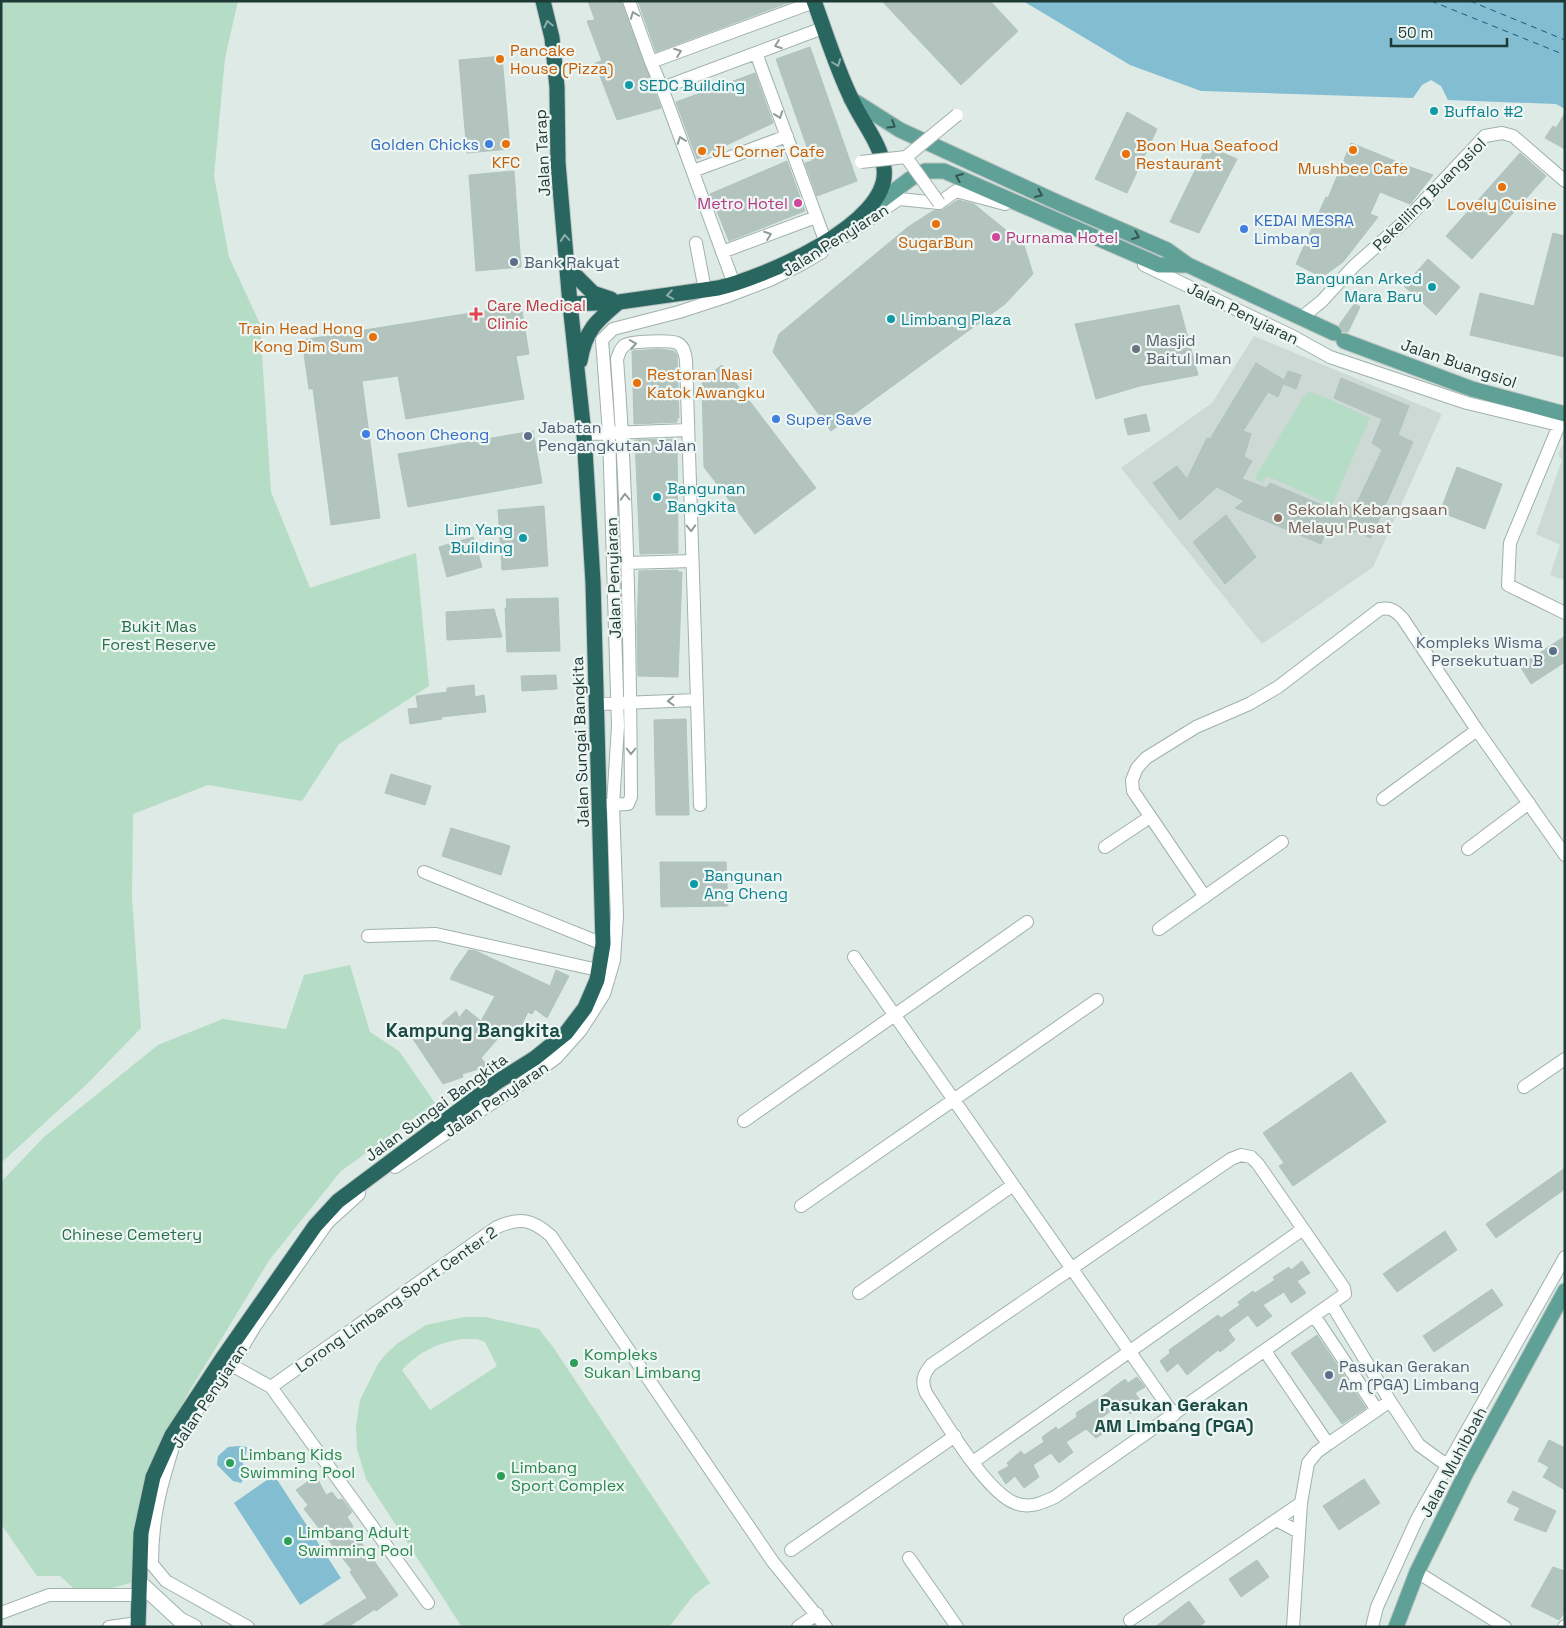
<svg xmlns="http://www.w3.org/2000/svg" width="1566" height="1628" viewBox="0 0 1566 1628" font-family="'Space Grotesk',sans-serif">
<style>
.built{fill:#ccd9d5}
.green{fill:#b5dcc4;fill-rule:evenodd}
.water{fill:#83bdd1}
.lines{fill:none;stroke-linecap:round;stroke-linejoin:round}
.ferry{stroke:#185c76;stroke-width:1;stroke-dasharray:6 5;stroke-linecap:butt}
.building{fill:#b3c4bf;stroke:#b0c3bd}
.street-casing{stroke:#a0b1ad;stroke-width:14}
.secondary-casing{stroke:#9cb6af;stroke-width:17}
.primary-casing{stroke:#bcc4c2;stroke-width:17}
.highway-casing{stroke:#bcc4c2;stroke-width:17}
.street{stroke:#fff;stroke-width:12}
.secondary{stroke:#fff;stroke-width:15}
.primary{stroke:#60a197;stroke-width:15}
.highway{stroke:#2a6660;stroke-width:15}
.street-bridge-casing{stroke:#a0b1ad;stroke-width:14;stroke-linecap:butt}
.street-bridge{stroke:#fff;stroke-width:12}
.oneway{stroke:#8f9c9a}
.oneway2{stroke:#8caeaa}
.oneway3{stroke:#325852}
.food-dot{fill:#e8710a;stroke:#eef6f3;stroke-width:2}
.culture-dot{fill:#0f9aa8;stroke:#eef6f3;stroke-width:2}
.shop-dot{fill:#3f7fe0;stroke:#eef6f3;stroke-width:2}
.hotel-dot{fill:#d1479c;stroke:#eef6f3;stroke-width:2}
.service-dot{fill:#5c6f8a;stroke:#eef6f3;stroke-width:2}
.health-dot{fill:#e0444e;stroke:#eef6f3;stroke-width:2}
.worship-dot{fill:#6b7280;stroke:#eef6f3;stroke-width:2}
.education-dot{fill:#8d6e63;stroke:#eef6f3;stroke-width:2}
.leisure-dot{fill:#2e9e5b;stroke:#eef6f3;stroke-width:2}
.labels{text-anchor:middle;stroke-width:4.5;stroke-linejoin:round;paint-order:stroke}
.food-label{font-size:16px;fill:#c56008;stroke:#eef6f3;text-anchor:start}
.culture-label{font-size:16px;fill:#0d838f;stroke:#eef6f3;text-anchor:start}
.shop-label{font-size:16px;fill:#366cbe;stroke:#eef6f3;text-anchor:start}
.street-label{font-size:16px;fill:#1f3935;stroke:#eef6f3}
.hotel-label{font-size:16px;fill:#b23c85;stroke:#eef6f3;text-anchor:end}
.service-label{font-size:16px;fill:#4e5e75;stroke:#eef6f3;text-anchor:start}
.health-label{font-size:16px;fill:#be3a42;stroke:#eef6f3;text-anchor:start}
.worship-label{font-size:16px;fill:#5b616d;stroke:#eef6f3;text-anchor:start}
.education-label{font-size:16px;fill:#785e54;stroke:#eef6f3;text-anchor:start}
.park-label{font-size:16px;fill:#28714c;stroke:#eef6f3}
.leisure-label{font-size:16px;fill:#27864d;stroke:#eef6f3;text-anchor:start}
.neighbourhood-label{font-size:18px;font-weight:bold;fill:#1b4b45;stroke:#eef6f3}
.quarter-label{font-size:19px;font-weight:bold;fill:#1b4b45;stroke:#eef6f3}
</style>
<rect width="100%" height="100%" fill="#ddeae5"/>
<path class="built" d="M1254,336L1442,414L1373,567L1262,644L1121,468L1212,403Z
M1565,441V580L1550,575L1560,545L1536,534L1562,460L1558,454Z"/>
<path class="green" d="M1,1H238L225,58L214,176L229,257L260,324L271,492L310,588L416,553L429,686L339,744L302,801L208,785L133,814L132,898L141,1028L87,1084L1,1163Z
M1309,392L1322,396L1370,418L1332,505L1267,476L1262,483L1255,478L1302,399Z
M350,965L370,1032L399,1051L435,1103L341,1171L270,1259L187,1395L149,1469L131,1583L82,1596L60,1576H37L1,1524V1182L44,1137L158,1045L223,1019L286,1029L304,975Z
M464,1317H485L539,1329L553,1347L710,1583L693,1596L669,1627H462L366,1479L357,1449L356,1426L360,1400L378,1364L385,1355L398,1343L426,1325ZM461,1339H477L485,1342L497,1366L430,1410L402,1370C418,1352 438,1343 461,1339Z"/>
<path class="water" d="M1023,1H1565V109L1556,104L1448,100L1441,86L1431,80L1422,85L1413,98L1201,91L1130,65Z
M239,1446L247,1447L246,1454L242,1461L247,1473L241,1483L233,1481L217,1465L218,1456L228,1447Z
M274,1475L341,1578L300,1605L234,1503Z"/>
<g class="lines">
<path class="ferry" d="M1431,1L1565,55
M1470,1L1565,40"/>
</g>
<path class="building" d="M588,1H621L661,108L617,120L595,63L602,61L587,21L595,20Z
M638,1H793L656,52Z
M882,1H990L1018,31L961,85Z
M810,47L857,181L817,196L805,163L812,161L776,59Z
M502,56L510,149L467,153L459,60Z
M755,73L773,123L697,159L676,102Z
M1127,112L1157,129L1127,193L1095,179Z
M1565,113V149L1545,138L1553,126L1556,128Z
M1351,143L1410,167L1433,175L1410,204L1380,192L1370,214L1378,217L1343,262L1322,277L1296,264L1326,197L1328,198Z
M1214,149L1237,159L1199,233L1170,222L1205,150Z
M1520,153L1546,176L1472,259L1446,236Z
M787,161L805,211L729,241L710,194Z
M514,171L521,267L476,271L469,175Z
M958,200L974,204L1024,245L1033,274L1005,304L831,431L773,352L779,334L908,227L933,211L943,210Z
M1553,233L1565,236V357L1470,335L1480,293L1534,306Z
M1428,259L1460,287L1436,315L1404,286Z
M1355,303L1360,307L1348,332H1343L1339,325Z
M521,305L529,354L516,356L524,399L406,419L398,376L362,381L380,518L331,525L313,389H309L302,340Z
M1179,305L1198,375L1140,386L1096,399L1075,324Z
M659,349L674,351L677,355L679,418H677V422L634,424L632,351Z
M1256,363L1284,380L1288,371L1301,375L1296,389L1283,384L1284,382L1278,397L1268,392L1243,431L1251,434L1244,457L1252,461L1242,479L1266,488L1270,483L1341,513L1344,504L1354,509L1382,450L1372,443L1382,419L1334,398L1341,378L1409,406L1398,435L1413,442L1371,538L1330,522L1321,544L1235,508L1244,501L1217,487L1180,520L1153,483L1177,466L1187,479L1207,438L1210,439Z
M722,365L816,488L755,534L704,467L702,380Z
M1146,414L1150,431L1128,435L1124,419Z
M533,431L542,483L408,507L398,454Z
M677,439L678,553L640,554L635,440Z
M1457,467L1502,484L1485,529L1440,512Z
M544,506L548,566L502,570L498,510Z
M1226,515L1256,557L1225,584L1193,542Z
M473,537L482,567L447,577L439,547Z
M678,570V572H682L678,677L638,676L637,626L639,571Z
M558,598L560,651L507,652L505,608H507L506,599Z
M494,609L502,637L447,640L446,612Z
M1565,636V662L1531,684L1520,666Z
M556,675L557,689L522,691L521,676Z
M474,685L475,697L484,695L486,712L441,717L442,719L410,724L408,709L418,708L416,696L447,692V688Z
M686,719L689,815H656L654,720Z
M391,774L431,786L425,805L385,793Z
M451,828L510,846L501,875L442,856Z
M660,862H726L728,906L661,907Z
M469,950L476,951L550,986L556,970L569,976L547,1018L535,1009L532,1014L528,1012L516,1036L506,1029L481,1058L488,1066L462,1074L463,1077L443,1084L413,1039L447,1030L442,1023L456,1011L459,1018L466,1009L481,1021L495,996L450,979L456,968Z
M1351,1072L1386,1122L1293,1186L1279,1166L1284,1163L1263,1133Z
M1565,1168V1189L1496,1238L1486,1224Z
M1445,1231L1457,1250L1397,1292L1383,1274Z
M1302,1261L1310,1273L1297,1281L1306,1293L1291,1303L1284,1292L1263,1305L1272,1316L1257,1327L1248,1315L1228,1330L1235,1340L1220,1352L1218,1350L1187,1375L1178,1363L1167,1372L1160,1361L1170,1353L1169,1350L1218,1315L1221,1318L1240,1305L1238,1302L1253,1291L1255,1293L1275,1280L1273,1277L1289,1267L1291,1270Z
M1492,1289L1503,1305L1434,1352L1423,1336Z
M1317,1335L1366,1408L1342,1424L1291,1353Z
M1137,1377L1145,1387L1135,1393L1142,1403L1130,1414L1121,1404L1101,1418L1109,1429L1096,1438L1086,1429L1066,1442L1073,1452L1059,1463L1051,1453L1033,1465L1039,1477L1024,1488L1015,1476L1006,1484L998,1472L1009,1466L1007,1463L1021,1451L1024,1455L1044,1442L1042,1437L1056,1427L1058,1430L1077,1417L1076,1413L1110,1391V1390L1125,1379L1128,1383Z
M1549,1440L1565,1448V1490L1543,1477L1549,1467L1538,1461Z
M316,1476L326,1495L332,1492L338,1500L342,1499L352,1512L347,1517L353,1526L351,1529L361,1540L360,1541L398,1595L376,1611L375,1609L348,1627H320L367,1598L350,1572L352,1570L304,1509L308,1505L296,1490Z
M1364,1479L1380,1503L1339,1530L1323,1506Z
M1513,1491L1556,1511L1546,1532L1514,1520L1520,1508L1507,1502Z
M1257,1560L1269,1577L1241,1597L1229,1579Z
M1553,1567L1565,1571V1612L1559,1620L1531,1606Z
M1189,1601L1205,1622L1199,1627H1155Z"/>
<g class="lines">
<defs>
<path id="street" d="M629,1L651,62
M814,2L651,62L662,88L823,28
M756,53L826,243
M662,88L734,284
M693,171L787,136
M845,236L899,199L939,203L956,191L1005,204
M696,243L705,290
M722,252L816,217
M1144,265L1294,337L1330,357L1467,403L1559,425L1565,424
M1301,318L1322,301L1354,266L1405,221L1485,136L1502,133L1513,136L1565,181
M1562,418L1510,543L1508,585L1565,613
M584,434L688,430
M627,563L692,561
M697,700L700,805
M596,704L697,700L686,360C685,354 684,346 677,343C671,340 631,341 625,345C620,348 619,354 617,359C628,505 630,651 631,797L628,804L606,805
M1383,799L1477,730
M1105,847L1150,817
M1468,849L1529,803
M424,872L603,944
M1205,897L1133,791L1132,780L1137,768L1146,758L1196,727L1249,704L1278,687L1380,609C1391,607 1396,611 1403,619L1477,730L1565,855
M1159,929L1282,842
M368,936L436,934L598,970
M854,957L1174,1415
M1524,1087L1565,1059
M744,1121L1027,922
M1241,1155L1251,1157L1258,1164L1344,1288L1345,1294L1055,1497C1042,1503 1029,1509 1015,1503C986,1492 944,1420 926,1393C921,1381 923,1375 931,1365L1231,1159Z
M395,1167L518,1086L556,1058L581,1030L604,994L614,960L617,916L613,805L618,726L609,433L602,340L613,329L679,312L728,296L770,280L802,264L822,252
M801,1206L1097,1000
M859,1293L1013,1185
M1332,1305L1390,1401L1419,1445L1441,1461L1466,1473
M1315,1317L1377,1410
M1265,1351L1328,1444
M226,1362L271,1387L428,1603
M271,1387L497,1227C520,1217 532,1219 551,1236L773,1562L826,1627
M189,1421L232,1365L255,1326L328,1222L359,1194
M174,1444C160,1488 152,1518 152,1564L166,1581L248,1627
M973,1462L1303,1229
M1276,1520L1299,1532
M791,1550L955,1436
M909,1558L957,1627
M1417,1572L1505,1627
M1,1613L49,1595H138
M1130,1620L1301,1503
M109,1627L138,1623
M798,1627L817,1614
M1293,1627L1301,1503L1308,1463L1317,1452L1328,1444L1390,1401
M1372,1627L1377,1607L1417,1519L1565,1257
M1564,1627L1565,1626"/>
<path id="secondary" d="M140,1583L180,1620L194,1627"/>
<path id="primary" d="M851,99L900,130L1059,203L1167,250L1188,265L1334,333
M865,213L910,179L925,171H944L1159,265H1188
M1344,341L1472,389L1565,414
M1396,1627L1417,1572L1466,1473L1565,1291"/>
<path id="highway" d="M567,267L593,293L611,299
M570,304L619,302L718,288C762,278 892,224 884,168C881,144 862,122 852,100C837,70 826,34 814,1
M580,361C585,331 596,321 619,302
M138,1627L141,1533L153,1477L172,1435L222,1359L315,1226L338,1201L497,1082L535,1058L566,1033L585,1008L597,980L603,944L593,582L584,434L570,304L558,163L557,87L552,38L543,1"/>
</defs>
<use href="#street" class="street-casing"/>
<use href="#secondary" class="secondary-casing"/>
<use href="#primary" class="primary-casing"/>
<use href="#highway" class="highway-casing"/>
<use href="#street" class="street"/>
<use href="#secondary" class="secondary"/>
<use href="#primary" class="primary"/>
<use href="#highway" class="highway"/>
<defs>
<path id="street-bridge" d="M906,157L957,115
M861,162L906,157L939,203"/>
</defs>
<use href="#street-bridge" class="street-bridge-casing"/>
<use href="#street-bridge" class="street-bridge"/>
</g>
<defs><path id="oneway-chevron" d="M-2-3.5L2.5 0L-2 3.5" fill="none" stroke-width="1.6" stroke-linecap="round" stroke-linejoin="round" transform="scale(1.25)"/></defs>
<g class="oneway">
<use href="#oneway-chevron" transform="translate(634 15) rotate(-111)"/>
<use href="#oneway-chevron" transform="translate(778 45) rotate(160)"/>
<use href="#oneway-chevron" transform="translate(678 52) rotate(-20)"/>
<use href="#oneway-chevron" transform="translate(779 115) rotate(70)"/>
<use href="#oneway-chevron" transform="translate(681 140) rotate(-110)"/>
<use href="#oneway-chevron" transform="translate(768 235) rotate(-20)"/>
<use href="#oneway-chevron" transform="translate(633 344) rotate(-9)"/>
<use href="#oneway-chevron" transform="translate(625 497) rotate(-92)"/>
<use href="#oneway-chevron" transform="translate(691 528) rotate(88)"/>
<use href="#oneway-chevron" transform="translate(671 701) rotate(178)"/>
<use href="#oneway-chevron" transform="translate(631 751) rotate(90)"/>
</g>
<g class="oneway2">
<use href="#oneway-chevron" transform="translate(548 24) rotate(-103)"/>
<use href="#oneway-chevron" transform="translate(837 63) rotate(69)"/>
<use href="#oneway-chevron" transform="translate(565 238) rotate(-95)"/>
<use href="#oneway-chevron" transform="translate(670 295) rotate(172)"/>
</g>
<g class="oneway3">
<use href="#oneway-chevron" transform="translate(892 125) rotate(32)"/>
<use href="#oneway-chevron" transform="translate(959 177) rotate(-157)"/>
<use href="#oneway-chevron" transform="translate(1039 194) rotate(24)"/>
<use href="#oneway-chevron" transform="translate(1136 236) rotate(23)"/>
</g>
<g class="food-dot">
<circle cx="500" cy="59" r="5"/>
<circle cx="506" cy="144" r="5"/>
<circle cx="1353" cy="150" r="5"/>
<circle cx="702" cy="151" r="5"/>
<circle cx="1126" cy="154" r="5"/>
<circle cx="1502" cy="187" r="5"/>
<circle cx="936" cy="224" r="5"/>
<circle cx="373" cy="337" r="5"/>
<circle cx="637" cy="383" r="5"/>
</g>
<g class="culture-dot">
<circle cx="629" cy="85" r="5"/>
<circle cx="1434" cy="111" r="5"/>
<circle cx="1432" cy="287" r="5"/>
<circle cx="891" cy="319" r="5"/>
<circle cx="657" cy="497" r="5"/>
<circle cx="523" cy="538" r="5"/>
<circle cx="694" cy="884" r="5"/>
</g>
<g class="shop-dot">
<circle cx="489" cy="144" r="5"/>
<circle cx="1244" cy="229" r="5"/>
<circle cx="776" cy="419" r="5"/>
<circle cx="366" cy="434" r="5"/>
</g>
<g class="hotel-dot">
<circle cx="798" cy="203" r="5"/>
<circle cx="996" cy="237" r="5"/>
</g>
<g class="service-dot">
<circle cx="514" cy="262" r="5"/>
<circle cx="528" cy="436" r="5"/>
<circle cx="1553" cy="651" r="5"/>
<circle cx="1329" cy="1375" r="5"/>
</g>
<path class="health-dot" d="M473.5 306.5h5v5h5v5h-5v5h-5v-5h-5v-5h5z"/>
<circle class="worship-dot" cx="1136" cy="349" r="5"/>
<circle class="education-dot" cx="1278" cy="518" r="5"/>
<g class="leisure-dot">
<circle cx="574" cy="1363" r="5"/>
<circle cx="230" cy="1463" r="5"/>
<circle cx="501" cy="1476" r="5"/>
<circle cx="288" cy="1541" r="5"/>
</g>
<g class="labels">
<g class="food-label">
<text x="510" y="56">Pancake<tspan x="510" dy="18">House (Pizza)</tspan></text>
<text x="1136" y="151">Boon Hua Seafood<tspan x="1136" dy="18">Restaurant</tspan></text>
<text x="712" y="157">JL Corner Cafe</text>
<text x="506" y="168" text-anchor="middle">KFC</text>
<text x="1353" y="174" text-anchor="middle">Mushbee Cafe</text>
<text x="1502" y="210" text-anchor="middle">Lovely Cuisine</text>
<text x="936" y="248" text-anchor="middle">SugarBun</text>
<text x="363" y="334" text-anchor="end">Train Head Hong<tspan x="363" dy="18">Kong Dim Sum</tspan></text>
<text x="647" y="380">Restoran Nasi<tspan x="647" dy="18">Katok Awangku</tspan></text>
</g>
<g class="culture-label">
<text x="639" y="91">SEDC Building</text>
<text x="1444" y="117">Buffalo #2</text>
<text x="1422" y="284" text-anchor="end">Bangunan Arked<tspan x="1422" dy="18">Mara Baru</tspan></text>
<text x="901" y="325">Limbang Plaza</text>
<text x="667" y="494">Bangunan<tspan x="667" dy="18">Bangkita</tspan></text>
<text x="513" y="535" text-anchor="end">Lim Yang<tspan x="513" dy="18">Building</tspan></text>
<text x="704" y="881">Bangunan<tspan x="704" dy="18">Ang Cheng</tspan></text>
</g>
<g class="shop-label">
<text x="479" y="150" text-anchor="end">Golden Chicks</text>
<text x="1254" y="226">KEDAI MESRA<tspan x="1254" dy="18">Limbang</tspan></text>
<text x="786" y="425">Super Save</text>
<text x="376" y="440">Choon Cheong</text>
</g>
<g class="street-label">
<text transform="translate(542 153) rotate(-93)" y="6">Jalan Tarap</text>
<text transform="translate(1429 194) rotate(-45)" y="6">Pekeliling Buangsiol</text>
<text transform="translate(835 240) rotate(-32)" y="6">Jalan Penyiaran</text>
<text transform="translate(1243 313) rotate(26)" y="6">Jalan Penyiaran</text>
<text transform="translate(1459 363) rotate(19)" y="6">Jalan Buangsiol</text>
<text transform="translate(613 578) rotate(-92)" y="6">Jalan Penyiaran</text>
<text transform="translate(580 742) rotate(-92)" y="6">Jalan Sungai Bangkita</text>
<text transform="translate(496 1099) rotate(-34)" y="6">Jalan Penyiaran</text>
<text transform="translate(436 1107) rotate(-36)" y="6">Jalan Sungai Bangkita</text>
<text transform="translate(396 1299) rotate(-35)" y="6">Lorong Limbang Sport Center 2</text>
<text transform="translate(209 1396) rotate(-56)" y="6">Jalan Penyiaran</text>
<text transform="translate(1453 1462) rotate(-62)" y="6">Jalan Muhibbah</text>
</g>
<g class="hotel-label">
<text x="788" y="209">Metro Hotel</text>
<text x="1006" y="243" text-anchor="start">Purnama Hotel</text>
</g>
<g class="service-label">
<text x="524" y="268">Bank Rakyat</text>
<text x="538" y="433">Jabatan<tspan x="538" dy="18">Pengangkutan Jalan</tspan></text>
<text x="1543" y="648" text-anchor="end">Kompleks Wisma<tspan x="1543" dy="18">Persekutuan B</tspan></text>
<text x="1339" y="1372">Pasukan Gerakan<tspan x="1339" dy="18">Am (PGA) Limbang</tspan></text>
</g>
<g class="health-label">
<text x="487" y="311">Care Medical<tspan x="487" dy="18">Clinic</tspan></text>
</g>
<g class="worship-label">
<text x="1146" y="346">Masjid<tspan x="1146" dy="18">Baitul Iman</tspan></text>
</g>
<g class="education-label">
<text x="1288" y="515">Sekolah Kebangsaan<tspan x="1288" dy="18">Melayu Pusat</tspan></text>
</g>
<g class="park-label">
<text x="159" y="632">Bukit Mas<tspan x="159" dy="18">Forest Reserve</tspan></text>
<text x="132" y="1240">Chinese Cemetery</text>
</g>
<g class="leisure-label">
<text x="584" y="1360">Kompleks<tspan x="584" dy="18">Sukan Limbang</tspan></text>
<text x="240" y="1460">Limbang Kids<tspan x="240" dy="18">Swimming Pool</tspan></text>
<text x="511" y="1473">Limbang<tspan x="511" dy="18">Sport Complex</tspan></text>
<text x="298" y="1538">Limbang Adult<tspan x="298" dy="18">Swimming Pool</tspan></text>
</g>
<g class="neighbourhood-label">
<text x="1174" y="1411">Pasukan Gerakan<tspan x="1174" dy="21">AM Limbang (PGA)</tspan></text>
</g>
<g class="quarter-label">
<text x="473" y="1037">Kampung Bangkita</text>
</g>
</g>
<rect width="1566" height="1628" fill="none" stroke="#1f3935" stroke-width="5"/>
<path d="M1391 38v8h116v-8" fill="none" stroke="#1f3935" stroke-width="2.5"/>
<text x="1398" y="38" font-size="15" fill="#1f3935" stroke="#eef6f3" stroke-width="4" paint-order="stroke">50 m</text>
</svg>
